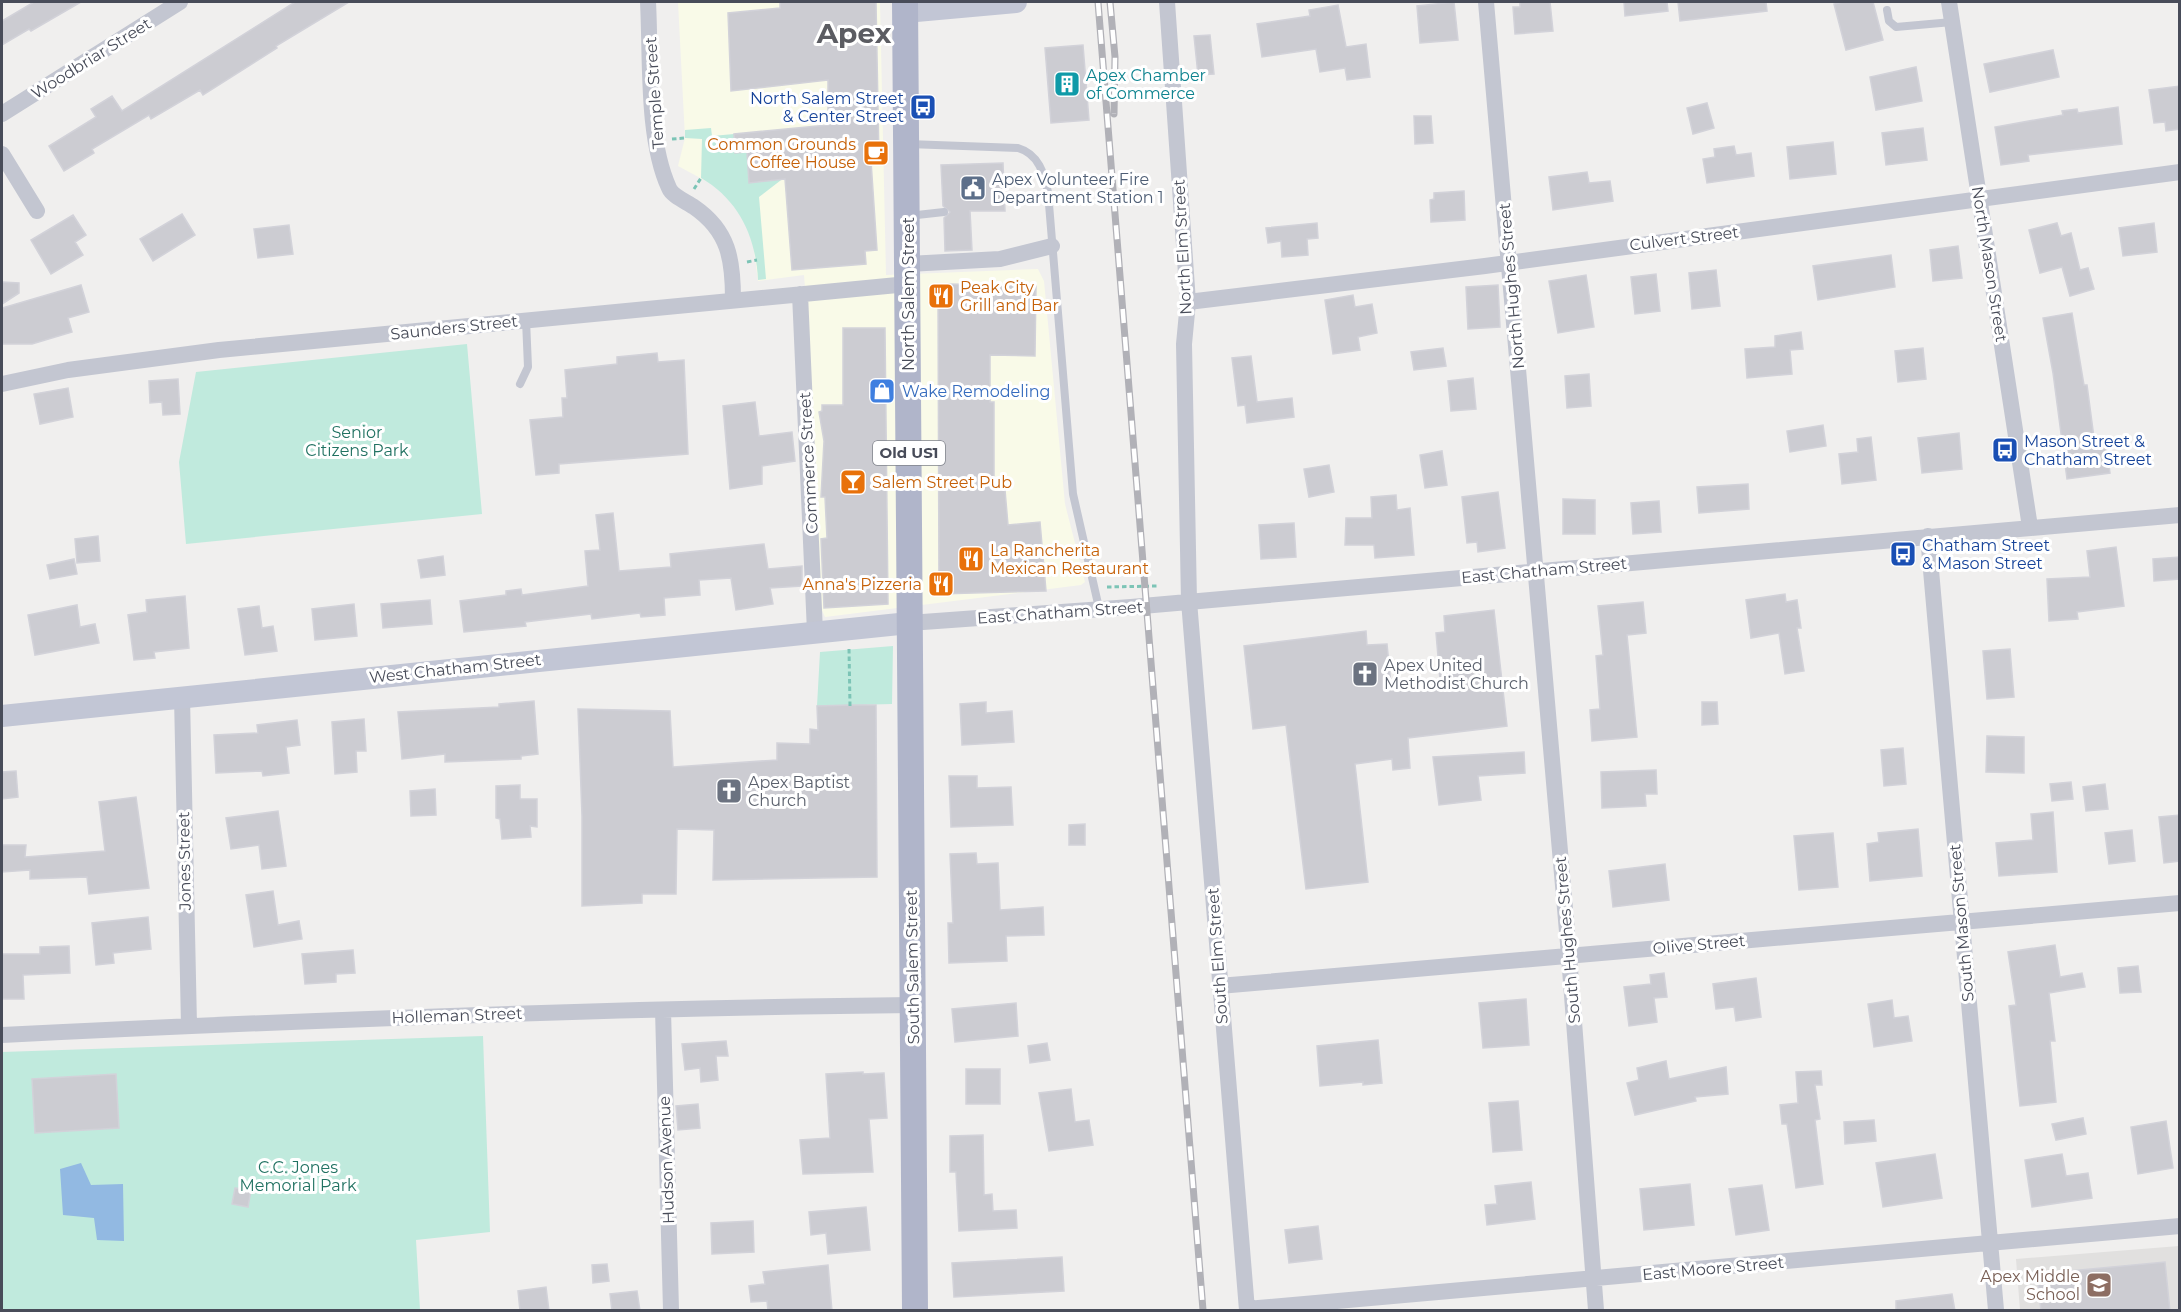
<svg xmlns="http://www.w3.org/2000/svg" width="2181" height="1312" viewBox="0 0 2181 1312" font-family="Montserrat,sans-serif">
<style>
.commercial{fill:#f9fae8}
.education{fill:#e1e0df}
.green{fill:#c0eadd}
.water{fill:#92b9e2}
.building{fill:#ccccd2;stroke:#d2d2d9;stroke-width:1.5}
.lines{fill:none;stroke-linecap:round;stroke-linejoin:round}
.path{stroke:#7cc4b6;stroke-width:3;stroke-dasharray:4.5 3;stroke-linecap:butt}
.lane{stroke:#c3c6d1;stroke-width:8}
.street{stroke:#c3c6d1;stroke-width:16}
.secondary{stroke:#c2c6d5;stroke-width:22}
.primary{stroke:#b0b5ca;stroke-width:26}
.rail-casing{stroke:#b1b1b7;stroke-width:7}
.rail{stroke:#fff;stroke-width:4.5;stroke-dasharray:14;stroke-linecap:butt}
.labels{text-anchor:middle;stroke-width:6;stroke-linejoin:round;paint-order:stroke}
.shield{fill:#fff;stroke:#7f828b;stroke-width:1.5}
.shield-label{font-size:15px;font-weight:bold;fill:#484c59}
.street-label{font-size:16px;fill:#484c59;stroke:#fff}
.culture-label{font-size:16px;fill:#0d838f;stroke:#fff;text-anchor:start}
.transit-label{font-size:16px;fill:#164399;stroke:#fff;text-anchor:start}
.food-label{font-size:16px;fill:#c56008;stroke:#fff;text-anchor:start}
.service-label{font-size:16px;fill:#4e5e75;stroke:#fff;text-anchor:start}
.shop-label{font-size:16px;fill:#366cbe;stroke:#fff;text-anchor:start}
.park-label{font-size:16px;fill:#217262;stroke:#fff}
.worship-label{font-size:16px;fill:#5b616d;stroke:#fff;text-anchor:start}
.education-label{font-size:16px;fill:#785e54;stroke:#fff;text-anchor:end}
.town-label{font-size:28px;font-weight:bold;fill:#5b5c62;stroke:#fff}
</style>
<rect width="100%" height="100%" fill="#f0efee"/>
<path class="commercial" d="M678,2H880L886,275L1038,269L1044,281L1065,504L1085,582L1081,585L825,617L819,604L809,339L804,275L758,281L753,243L743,218L731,202L717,187L678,166L685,138Z"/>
<path class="education" d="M2179,1246V1310H2020L2016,1259Z"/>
<path class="green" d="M711,128L712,136L734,134L735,152L769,150L785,177L759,197L766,279L758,280C756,237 739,200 701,178L702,139L685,138V130Z
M467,344L482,514L186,544L179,462L196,372Z
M893,646L892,704L817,706L820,652Z
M483,1036L490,1232L416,1240L420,1310H2V1052Z"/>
<path class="water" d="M81,1163L91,1185L123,1184L124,1241L97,1240L94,1218L63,1215L60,1169Z"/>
<path class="building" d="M34,2H81L31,31L29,29L2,45V21Z
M295,2H349L276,46L277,48L203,95L200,90L151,119L149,115L92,149L94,153L64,171L49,146L96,117L91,109L112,96L122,111Z
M780,2H876L879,161H871L877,250L865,251L866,264L792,270L785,179L749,183L747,152L735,153L734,134L828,125V80L731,91L728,13L780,8Z
M1454,2L1458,40L1420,43L1417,6Z
M1520,2H1550L1553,31L1515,34L1513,7H1520Z
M1624,2H1667L1668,11L1625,16Z
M1678,2H1766L1767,11L1680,21Z
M1844,2H1873L1883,40L1846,50L1834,4Z
M1338,5L1346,47L1366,44L1370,77L1347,80L1345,68L1320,72L1316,49L1262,57L1257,24L1310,16L1309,10Z
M1210,35L1214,74L1198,75L1194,36Z
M1083,45L1089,120L1051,123L1045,48Z
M2053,50L2059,77L1990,92L1984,64Z
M1916,67L1922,101L1876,110L1870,77Z
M2180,86V129L2166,131L2165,122L2154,123L2149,90Z
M1707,103L1714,128L1693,134L1687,108Z
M2118,107L2122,144L2028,155L2029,161L2001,165L1995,127L2063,115L2062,111L2077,109L2078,113Z
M1414,116H1431L1433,143L1415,144Z
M1923,128L1927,160L1886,165L1882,133Z
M1833,142L1836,174L1790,179L1787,147Z
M1734,146L1736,155L1751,153L1754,176L1707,183L1703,159L1715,157L1714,149Z
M1003,163L1005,211H970L972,250L945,251L944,218L950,212L943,206L941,165Z
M1587,172L1589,183L1610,181L1613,201L1553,210L1549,177Z
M1464,191L1465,220L1431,222L1430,200L1434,199V193Z
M182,214L195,235L153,261L140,239Z
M73,215L86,235L75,242L83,255L51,274L31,240Z
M1317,223L1318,238L1307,239L1308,255L1282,257L1281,241L1268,243L1266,228Z
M2057,223L2061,236L2071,233L2080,270L2088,268L2094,289L2070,296L2062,267L2040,273L2029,230Z
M2154,223L2157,252L2123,256L2119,228Z
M289,225L293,254L258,258L254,229Z
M1958,246L1962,278L1933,281L1930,250Z
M1891,255L1895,287L1818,300L1813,266Z
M1716,270L1720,306L1692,309L1689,273Z
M1656,274L1660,311L1635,314L1631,277Z
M1586,275L1594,327L1558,333L1549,281Z
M2,282L19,283V293L2,304Z
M938,284L1036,285L1035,356L990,355V402H994V490H1005L1008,525L1040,522L1046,591L939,594Z
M81,285L89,312L68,318L72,332L32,344H2V308Z
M1498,285L1500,327L1468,329L1466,287Z
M1353,295L1355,307L1372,304L1377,333L1358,337L1360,350L1333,354L1325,300Z
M2072,313L2084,385H2087L2095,445L2106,443L2110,473L2067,479L2053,373L2043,318Z
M843,328H885L888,604L824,608L821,539L827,538L825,497H821L824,441L819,412L822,411V405H843Z
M1801,332L1803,349L1790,350L1792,374L1747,378L1745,349L1775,347V336Z
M1443,348L1446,366L1414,370L1411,352Z
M1923,348L1926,379L1898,382L1895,351Z
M657,353L658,362L684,360L688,454L559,464V473L536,475L530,420L563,417L562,398H567L565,370L617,364V357Z
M1251,356L1257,402L1292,398L1294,417L1247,423L1245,405L1238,406L1232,358Z
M1589,374L1591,406L1567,408L1565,376Z
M1473,378L1476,409L1451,411L1448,381Z
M178,379L180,414L163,415L162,402L150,403L149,381Z
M68,388L73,417L40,424L34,394Z
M755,402L759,436L792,432L795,461L762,466V484L730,489L723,406Z
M1823,425L1826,446L1790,452L1787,431Z
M1959,433L1962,469L1922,473L1918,438Z
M1871,437L1876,480L1842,484L1839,454L1858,452L1857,439Z
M1442,451L1447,485L1425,488L1420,455Z
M1329,465L1334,492L1309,497L1304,469Z
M1748,484L1749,509L1699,513L1697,487Z
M1498,492L1505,548L1478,552L1477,542L1467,543L1462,497Z
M1396,495L1397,510L1410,508L1414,555L1375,558L1374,545H1345L1346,518H1372L1371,497Z
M1563,499L1595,500V534H1563Z
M1659,501L1661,532L1633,534L1631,503Z
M613,513L619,571L671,567L670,554L764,544L768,569L802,566V586L770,588L773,604L736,610L731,578L699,580L700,595L664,598L665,615L641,617L640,613L592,619L591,614L525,622L526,626L464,632L460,601L506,595V591L521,589L522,595L588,586L585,551L600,550L596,515Z
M1294,523L1296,557L1261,559L1259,525Z
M98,536L100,561L77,563L75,539Z
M2116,547L2124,606L2077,612L2078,619L2049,621L2047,579L2090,577L2087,551Z
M443,556L445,575L421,578L418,560Z
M2180,557V579L2154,581L2153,559Z
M74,559L77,574L50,579L47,565Z
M1785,594L1786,602L1797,600L1801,628H1797L1804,671L1785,674L1779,633L1751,638L1746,600Z
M185,596L189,648L154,652L155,658L134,660L128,615L147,612L146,600Z
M430,600L432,624L383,628L381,604Z
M1643,602L1646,633L1627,635L1637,737L1592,741L1590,710L1600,709L1596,656L1603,655L1598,606Z
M354,604L357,636L315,640L312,609Z
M77,605L80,627L95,624L99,643L35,655L28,615Z
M259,606L262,628L273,626L277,651L245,655L238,609Z
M1494,610L1507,726L1408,738L1410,768L1393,770L1392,759L1355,764L1368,882L1306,889L1286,725L1253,729L1244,646L1366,631L1367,645L1387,644L1391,685L1440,680L1436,633L1445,632L1444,616Z
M2010,649L2014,697L1987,699L1983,651Z
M534,701L538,754L521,756V759L445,762V754L402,759L398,712L499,707V704Z
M986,702V713L1012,711L1014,742L962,745L960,704Z
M1702,702H1717L1718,724L1702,725Z
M850,705H876L877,877L713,880L714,830L677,829L676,894H642V903L582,906V816L578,709L670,711L673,767L777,760V743L810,744V729L818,730L817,706Z
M364,719L366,751H356L357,772L335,774L332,722Z
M297,720L300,745L286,747L289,773L263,776L262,771L216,773L214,735L258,733L257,725Z
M1987,736L2024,737V773L1986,772Z
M1903,748L1906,784L1884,786L1881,750Z
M1524,752L1525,773L1478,776L1481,800L1439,805L1433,757Z
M1656,770L1657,794H1645L1646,806L1602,808L1601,772Z
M16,771L18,797L2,799V772Z
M949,776H977V788L1011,787L1013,825L951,827Z
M2071,782L2073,799L2052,801L2050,784Z
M2105,784L2108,809L2086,811L2083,787Z
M520,785V799H537V827L530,826L531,837L502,839L500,819L496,818V786Z
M435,789L436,815L411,816L410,791Z
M136,797L149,888L89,894L87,877L30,879V870L2,872V845H26L25,857L105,851L99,802Z
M278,811L286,866L262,869L259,845L231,849L226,818Z
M2053,812L2057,872L1999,876L1996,843L2033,840L2031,814Z
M2180,815V861L2164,863L2159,817Z
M1085,824V845H1069V825Z
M1918,829L1922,876L1870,881L1867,844L1879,842L1878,833Z
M2132,830L2135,861L2109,864L2105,833Z
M1833,833L1838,887L1799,890L1794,836Z
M976,853L977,864L998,863L1000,910L1043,907L1044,935L1006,936L1007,961L949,963L948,923H953L950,854Z
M1665,864L1669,900L1613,907L1609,871Z
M273,891L278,925L299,921L302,939L254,947L246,895Z
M148,917L151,949L113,953L114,963L96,965L92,923Z
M2055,945L2060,977L2082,973L2085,987L2049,993L2055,1041H2050L2056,1102L2020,1106L2009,1006L2016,1005L2008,952Z
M69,946L70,973L23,975L24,999H2V954H40V947Z
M353,950L355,973L336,974V982L305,984L302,954Z
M2138,966L2141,992L2120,993L2118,968Z
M1664,973L1667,997L1654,998L1657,1022L1629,1026L1624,987L1651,984L1650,975Z
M1756,978L1761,1017L1736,1021L1734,1007L1716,1009L1713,984Z
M1526,999L1529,1045L1483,1048L1479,1003Z
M1892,1000L1894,1018L1908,1016L1912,1041L1874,1047L1868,1004Z
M1016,1003L1018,1036L955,1042L952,1009Z
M1378,1040L1382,1083L1363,1085V1082L1320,1086L1317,1046Z
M726,1041L728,1056H716L718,1080L701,1082L700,1068L685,1070L682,1044Z
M1047,1043L1050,1060L1030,1063L1028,1046Z
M1666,1061L1669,1079L1726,1067L1728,1094L1695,1097L1696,1101L1635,1115L1627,1083L1639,1080L1637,1068Z
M966,1069H1000V1104H966Z
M1821,1071L1822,1085H1815L1820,1119L1815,1120L1823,1184L1796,1188L1787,1124H1782L1780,1105L1798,1103L1796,1072Z
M863,1072V1074L884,1073L887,1118L869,1119L873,1172L803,1174L800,1140L830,1138L826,1074Z
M116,1074L119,1128L35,1133L32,1079Z
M1071,1089L1075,1122L1089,1120L1093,1145L1049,1151L1039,1093Z
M1518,1101L1522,1150L1493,1152L1489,1103Z
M698,1104L700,1128L678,1130L676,1106Z
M2083,1118L2086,1134L2056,1140L2052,1124Z
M1874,1120L1876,1141L1845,1144L1844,1122Z
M2166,1121L2173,1168L2138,1174L2131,1127Z
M983,1135L984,1195L992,1194L993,1211L1016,1210L1017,1228L959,1231L956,1172H950V1136Z
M1935,1154L1942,1198L1883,1207L1876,1163Z
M2062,1154L2066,1176L2088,1173L2092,1198L2032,1207L2025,1160Z
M1531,1182L1535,1219L1487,1225L1485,1205L1497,1204L1495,1186Z
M1690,1184L1694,1225L1644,1230L1640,1189Z
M1762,1185L1769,1230L1736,1235L1729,1189Z
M235,1188L251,1190L248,1207L232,1204Z
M866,1207L870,1250L828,1254L826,1233L811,1235L809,1212Z
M753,1221L754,1252L712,1254L711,1223Z
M1318,1226L1322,1259L1289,1263L1285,1230Z
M1062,1257L1064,1291L954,1297L952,1263Z
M2165,1262L2170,1311H2041L2037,1274Z
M607,1264L609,1281L593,1283L592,1265Z
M828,1265L832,1311H768L767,1301L751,1302L749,1286L765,1284L763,1272Z
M546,1287L549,1311H520L518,1291Z
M637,1291L640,1311H612L610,1294Z
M1952,1294L1955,1311H1896V1301Z"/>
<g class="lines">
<path class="path" d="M672,139L685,138
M694,189L701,178
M747,262L757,260
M1107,587L1158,586
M849,649L850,706"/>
<path class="lane" d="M1887,10L1889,21L1896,27L1952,22
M908,144L1018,148C1039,154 1044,174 1048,192L1073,494L1099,608
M908,216L944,212
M520,384L528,367L526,320"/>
<path class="street" d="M648,2C651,57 646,138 669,188C672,196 687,202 694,207C729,231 733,260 733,299
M1167,2L1188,302L1184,344L1189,601L1247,1310
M1486,2L1568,943L1596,1310
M1949,2L2030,527
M2,114L180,2
M2,154L37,211
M908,264L1000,259L1052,246
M800,294L815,632
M1188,302L1485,266L2180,172
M2,384L68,370L219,350L908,284
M1928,536L1996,1310
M909,623L1131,607L2180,515
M182,697L189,1025
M1219,986L2180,903
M663,1010L671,1310
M2,1035C305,1020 609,1008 913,1005
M1247,1309L2180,1226"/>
<path class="secondary" d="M905,12L1016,2
M2,716L909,623"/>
<path class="primary" d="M905,2L915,1310"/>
<defs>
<path id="rail" d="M1098,2L1203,1310
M1110,2L1115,57L1114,114"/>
</defs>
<use href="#rail" class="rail-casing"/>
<use href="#rail" class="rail"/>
</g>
<defs>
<symbol id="building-square" viewBox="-11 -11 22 22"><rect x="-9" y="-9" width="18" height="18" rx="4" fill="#0f9aa8" stroke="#fff"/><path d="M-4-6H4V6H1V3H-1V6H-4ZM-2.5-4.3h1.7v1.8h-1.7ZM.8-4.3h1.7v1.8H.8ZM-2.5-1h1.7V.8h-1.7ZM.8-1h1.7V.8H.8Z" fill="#fff"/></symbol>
<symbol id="bus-square" viewBox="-11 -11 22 22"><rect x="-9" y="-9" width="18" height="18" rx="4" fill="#1a4fb4" stroke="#fff"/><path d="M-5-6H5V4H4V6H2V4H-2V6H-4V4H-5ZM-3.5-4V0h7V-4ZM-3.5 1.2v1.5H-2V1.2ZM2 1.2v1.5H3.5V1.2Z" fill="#fff"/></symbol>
<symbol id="cafe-square" viewBox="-11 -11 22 22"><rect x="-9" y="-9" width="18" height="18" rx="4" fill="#e8710a" stroke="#fff"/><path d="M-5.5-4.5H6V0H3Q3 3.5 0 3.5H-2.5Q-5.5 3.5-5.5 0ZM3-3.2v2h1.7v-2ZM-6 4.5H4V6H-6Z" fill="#fff"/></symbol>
<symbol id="civic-square" viewBox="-11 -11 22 22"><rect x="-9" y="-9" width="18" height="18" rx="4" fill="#5c6f8a" stroke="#fff"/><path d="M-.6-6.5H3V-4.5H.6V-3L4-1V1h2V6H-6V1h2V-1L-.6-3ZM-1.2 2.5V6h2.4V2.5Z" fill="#fff"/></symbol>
<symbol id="restaurant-square" viewBox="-11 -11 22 22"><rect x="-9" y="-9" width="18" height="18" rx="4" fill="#e8710a" stroke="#fff"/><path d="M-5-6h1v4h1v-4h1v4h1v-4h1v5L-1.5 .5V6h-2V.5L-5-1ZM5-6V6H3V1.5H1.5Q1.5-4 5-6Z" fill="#fff"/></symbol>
<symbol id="shop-square" viewBox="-11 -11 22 22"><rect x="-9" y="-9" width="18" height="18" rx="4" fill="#3f7fe0" stroke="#fff"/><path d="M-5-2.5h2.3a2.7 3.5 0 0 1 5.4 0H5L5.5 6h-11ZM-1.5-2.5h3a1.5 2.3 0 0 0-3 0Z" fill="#fff"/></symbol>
<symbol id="bar-square" viewBox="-11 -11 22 22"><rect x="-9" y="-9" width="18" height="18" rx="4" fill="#e8710a" stroke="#fff"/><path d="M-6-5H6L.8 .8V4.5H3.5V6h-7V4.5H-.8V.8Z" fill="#fff"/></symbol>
<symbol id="church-square" viewBox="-11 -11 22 22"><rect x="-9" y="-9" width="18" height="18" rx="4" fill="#6b7280" stroke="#fff"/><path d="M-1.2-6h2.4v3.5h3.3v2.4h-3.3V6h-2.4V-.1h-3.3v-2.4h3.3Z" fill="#fff"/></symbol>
<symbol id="school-square" viewBox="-11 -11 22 22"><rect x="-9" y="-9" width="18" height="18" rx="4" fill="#8d6e63" stroke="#fff"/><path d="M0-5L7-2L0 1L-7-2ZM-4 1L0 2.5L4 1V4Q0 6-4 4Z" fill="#fff"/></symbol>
</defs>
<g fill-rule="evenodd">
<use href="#building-square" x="1052" y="69" width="30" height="30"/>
<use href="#bus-square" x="908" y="92" width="30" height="30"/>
<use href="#cafe-square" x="861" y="138" width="30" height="30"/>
<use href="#civic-square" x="958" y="173" width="30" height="30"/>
<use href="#restaurant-square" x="926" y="281" width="30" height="30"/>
<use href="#shop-square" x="867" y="376" width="30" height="30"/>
<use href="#bus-square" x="1990" y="435" width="30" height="30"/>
<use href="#bar-square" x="838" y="467" width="30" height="30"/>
<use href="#bus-square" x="1888" y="539" width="30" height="30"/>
<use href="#restaurant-square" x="956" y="544" width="30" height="30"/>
<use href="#restaurant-square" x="926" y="569" width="30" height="30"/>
<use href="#church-square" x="1350" y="659" width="30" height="30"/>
<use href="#church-square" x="714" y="776" width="30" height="30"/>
<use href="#school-square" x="2084" y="1270" width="30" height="30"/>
</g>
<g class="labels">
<rect class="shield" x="873" y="441" width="72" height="24" rx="4.5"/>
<g class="shield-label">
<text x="909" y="458">Old US1</text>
</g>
<g class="street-label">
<text transform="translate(91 58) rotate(-32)" y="6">Woodbriar Street</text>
<text transform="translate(654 93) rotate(-94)" y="6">Temple Street</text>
<text transform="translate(1684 238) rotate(-7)" y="6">Culvert Street</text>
<text transform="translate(1182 247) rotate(-93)" y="6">North Elm Street</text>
<text transform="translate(1990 264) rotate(81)" y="6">North Mason Street</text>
<text transform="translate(1511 286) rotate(-95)" y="6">North Hughes Street</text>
<text transform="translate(908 294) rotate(-90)" y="6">North Salem Street</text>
<text transform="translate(454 327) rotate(-6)" y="6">Saunders Street</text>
<text transform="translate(808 463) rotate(-93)" y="6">Commerce Street</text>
<text transform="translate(1544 570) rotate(-5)" y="6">East Chatham Street</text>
<text transform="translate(1060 612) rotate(-4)" y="6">East Chatham Street</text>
<text transform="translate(455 668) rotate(-6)" y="6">West Chatham Street</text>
<text transform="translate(184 861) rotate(-91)" y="6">Jones Street</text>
<text transform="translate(1961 923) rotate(-95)" y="6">South Mason Street</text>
<text transform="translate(1567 940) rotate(-95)" y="6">South Hughes Street</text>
<text transform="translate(1699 944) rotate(-5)" y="6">Olive Street</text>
<text transform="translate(1217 956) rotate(-94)" y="6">South Elm Street</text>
<text transform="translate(912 967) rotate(-91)" y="6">South Salem Street</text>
<text transform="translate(457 1015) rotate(-2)" y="6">Holleman Street</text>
<text transform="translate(666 1160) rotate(-92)" y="6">Hudson Avenue</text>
<text transform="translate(1713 1268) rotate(-5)" y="6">East Moore Street</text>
</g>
<g class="culture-label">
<text x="1086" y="81">Apex Chamber<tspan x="1086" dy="18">of Commerce</tspan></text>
</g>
<g class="transit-label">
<text x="904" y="104" text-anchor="end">North Salem Street<tspan x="904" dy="18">&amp; Center Street</tspan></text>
<text x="2024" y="447">Mason Street &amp;<tspan x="2024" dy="18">Chatham Street</tspan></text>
<text x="1922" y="551">Chatham Street<tspan x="1922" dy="18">&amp; Mason Street</tspan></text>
</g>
<g class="food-label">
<text x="856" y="150" text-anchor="end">Common Grounds<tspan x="856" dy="18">Coffee House</tspan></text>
<text x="960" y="293">Peak City<tspan x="960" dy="18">Grill and Bar</tspan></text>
<text x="872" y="488">Salem Street Pub</text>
<text x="990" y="556">La Rancherita<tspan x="990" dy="18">Mexican Restaurant</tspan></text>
<text x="922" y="590" text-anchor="end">Anna's Pizzeria</text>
</g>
<g class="service-label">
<text x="992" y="185">Apex Volunteer Fire<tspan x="992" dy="18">Department Station 1</tspan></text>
</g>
<g class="shop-label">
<text x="902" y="397">Wake Remodeling</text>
</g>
<g class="park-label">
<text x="357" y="438">Senior<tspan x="357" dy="18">Citizens Park</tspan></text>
<text x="298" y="1173">C.C. Jones<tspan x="298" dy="18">Memorial Park</tspan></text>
</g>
<g class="worship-label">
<text x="1384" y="671">Apex United<tspan x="1384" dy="18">Methodist Church</tspan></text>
<text x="748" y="788">Apex Baptist<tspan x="748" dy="18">Church</tspan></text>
</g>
<g class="education-label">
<text x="2080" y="1282">Apex Middle<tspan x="2080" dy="18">School</tspan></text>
</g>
<g class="town-label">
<text x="854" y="43">Apex</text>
</g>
</g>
<rect width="2181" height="1312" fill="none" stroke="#484c59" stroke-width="6"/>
</svg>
